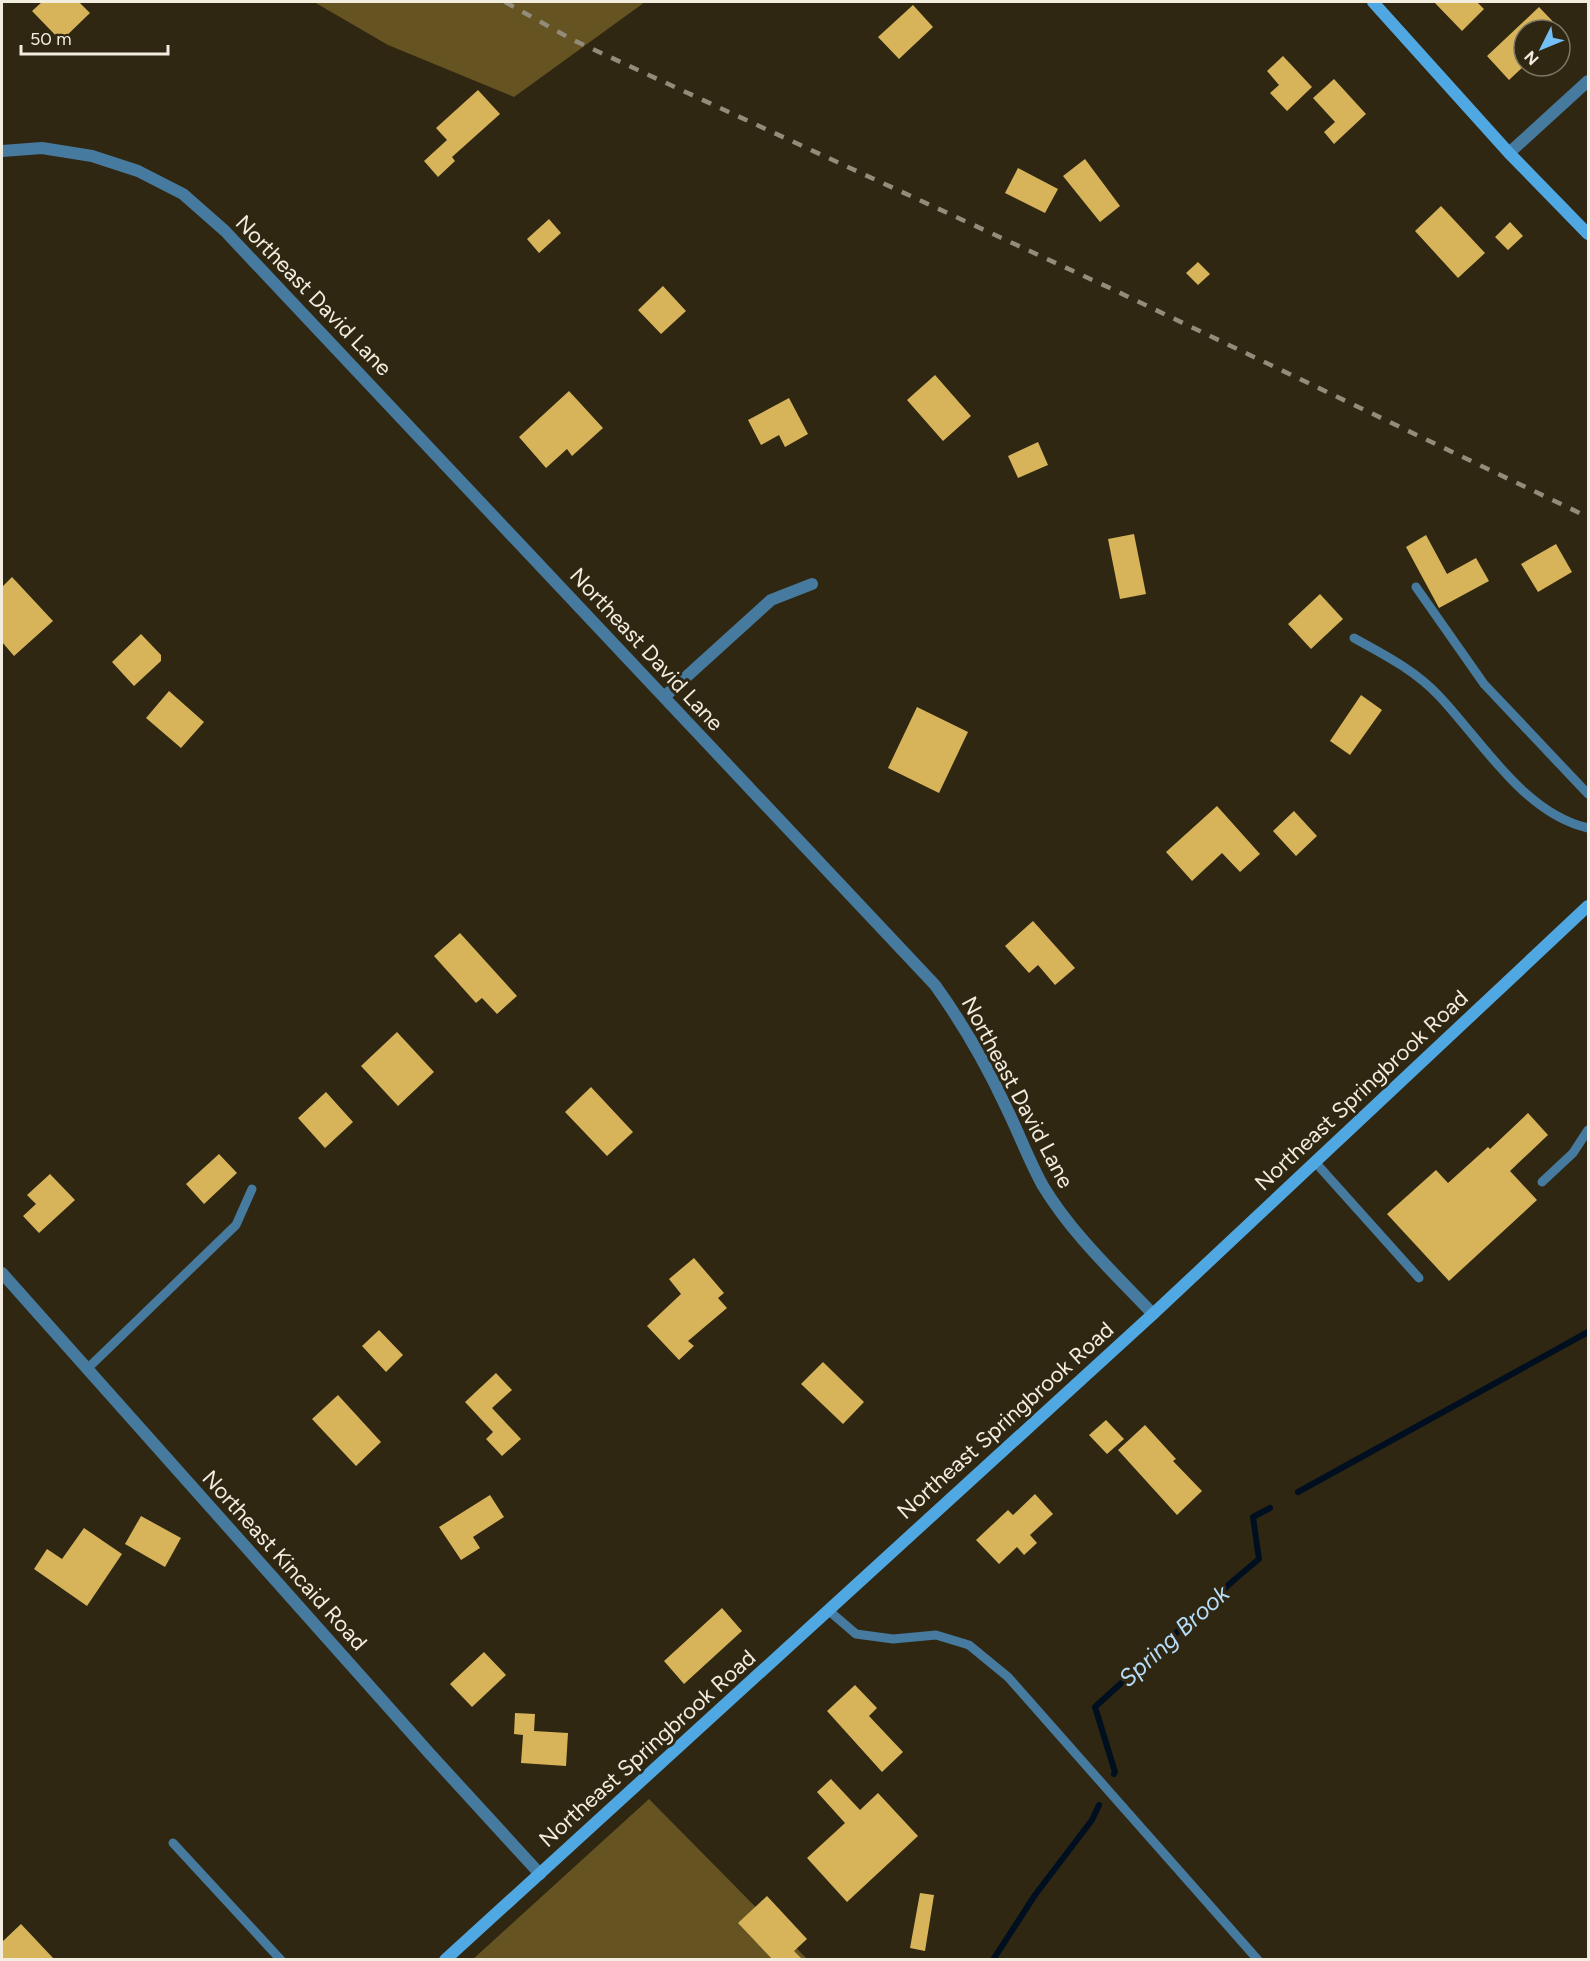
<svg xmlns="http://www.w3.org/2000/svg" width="1590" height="1961" viewBox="0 0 1590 1961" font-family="Figtree,sans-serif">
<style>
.forest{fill:#655322}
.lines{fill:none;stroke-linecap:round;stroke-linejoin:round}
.stream{stroke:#000f1f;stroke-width:6}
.building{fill:#d7b459}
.lane{stroke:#467a9e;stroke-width:9}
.street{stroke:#467a9e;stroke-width:12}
.secondary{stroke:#50a8e3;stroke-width:12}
.rail{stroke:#938c7b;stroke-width:4.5;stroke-dasharray:10 10;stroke-linecap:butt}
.labels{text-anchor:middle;stroke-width:6;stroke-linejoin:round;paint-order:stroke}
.street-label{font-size:22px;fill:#f3ede0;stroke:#2f2712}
.water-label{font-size:24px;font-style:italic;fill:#b5ddfa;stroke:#2f2712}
</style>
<rect width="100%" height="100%" fill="#2f2712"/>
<path class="forest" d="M314,2H645L514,97L388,45Z
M649,1799L807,1959L472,1960Z"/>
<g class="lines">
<path class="stream" d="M1298,1492L1588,1332
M1114,1774L1115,1772L1095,1707L1234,1580L1259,1559L1253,1517L1270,1508
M993,1960L1035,1895L1092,1820L1099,1805"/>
</g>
<path class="building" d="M42,2H79L90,13L61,41L32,11Z
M1434,2H1477L1484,9L1462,31Z
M913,5L933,27L899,59L878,37Z
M1539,7L1561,30H1524V66L1509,80L1487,56Z
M1283,56L1312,87L1287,111L1270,93L1279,85L1267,71Z
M1334,79L1366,114L1334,144L1324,132L1335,122L1313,98Z
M478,90L500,114L452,157L455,161L438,177L424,161L447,140L436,128Z
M1085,159L1120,206L1100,222L1063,176Z
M1018,168L1058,189L1045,213L1005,193Z
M1441,206L1485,253L1458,278L1415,231Z
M549,219L561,233L539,253L527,239Z
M1510,222L1523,236L1508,250L1495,237Z
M1198,262L1210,274L1198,285L1186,273Z
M663,286L686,311L661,334L638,310Z
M935,375L971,416L943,441L907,400Z
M569,391L603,428L572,456L567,449L546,468L519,437Z
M789,398L808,434L785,447L779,435L761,445L748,420Z
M1038,442L1048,465L1018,478L1008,456Z
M1134,534L1146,594L1120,599L1108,539Z
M1426,535L1447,574L1476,558L1489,581L1439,608L1406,547Z
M1556,544L1572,572L1538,592L1521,564Z
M12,577L53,621L14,656L2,642V587Z
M1320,594L1343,619L1311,649L1288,624Z
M141,634L161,655V661L134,686L112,662Z
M169,691L204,722L181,748L146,718Z
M1361,695L1382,710L1350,755L1330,741Z
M917,707L968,732L939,793L888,768Z
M1217,806L1260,854L1240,872L1222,853L1192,881L1166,852Z
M1294,811L1317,836L1296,856L1273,831Z
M1033,921L1075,968L1055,985L1038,965L1029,973L1005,946Z
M460,933L517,996L497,1014L482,998L476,1003L434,956Z
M397,1032L434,1072L398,1106L361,1066Z
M591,1087L633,1132L607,1156L565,1112Z
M326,1092L353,1122L325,1148L298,1118Z
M1528,1113L1548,1135L1510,1171L1537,1200L1449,1281L1387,1214L1436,1170L1448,1183L1488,1147L1490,1149Z
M219,1154L237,1173L204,1204L186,1184Z
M50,1174L75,1200L39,1233L23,1216L36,1204L27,1195Z
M694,1258L724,1293L718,1298L727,1308L688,1341L694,1346L679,1360L647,1326L681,1294L669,1279Z
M379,1330L403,1355L386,1372L362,1346Z
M823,1362L864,1402L843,1424L801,1384Z
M496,1373L512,1390L492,1408L521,1439L502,1456L486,1439L493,1432L465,1402Z
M338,1395L381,1442L356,1466L312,1419Z
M1106,1420L1124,1439L1107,1454L1089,1435Z
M1145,1425L1176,1459L1173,1461L1202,1491L1177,1515L1118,1450Z
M1035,1494L1053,1514L1030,1535L1037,1543L1024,1555L1017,1547L999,1564L976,1540L1008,1510L1013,1515Z
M490,1495L504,1517L473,1537L480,1548L461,1560L439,1527Z
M141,1516L181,1538L165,1567L125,1544Z
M84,1528L122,1554L87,1606L34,1569L47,1549L62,1559Z
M722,1608L742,1631L684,1684L664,1661Z
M484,1652L506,1675L472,1707L450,1684Z
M855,1685L877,1708L869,1716L903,1752L882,1772L827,1711Z
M515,1713L535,1714L534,1731L568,1733L566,1766L521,1763L523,1735L514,1734Z
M831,1779L860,1810L878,1793L918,1836L847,1902L807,1858L845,1823L817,1792Z
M920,1893L934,1895L925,1951L910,1948Z
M767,1896L807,1939L794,1951L802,1959H772L738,1923Z
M21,1924L54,1959H2V1942Z"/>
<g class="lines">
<path class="lane" d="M1416,587L1484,684L1588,794
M1354,638C1385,655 1416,671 1440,697C1483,743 1525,814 1588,828
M1315,1162L1419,1278
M1542,1182L1573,1153L1588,1130
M87,1369L236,1225L252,1189
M828,1610L856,1634L893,1639L936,1635L969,1645L1008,1677L1258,1960
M173,1843L281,1960"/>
<path class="street" d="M2,151L42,148L92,156L138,171L183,194L225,231L935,985C963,1024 986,1064 1006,1107C1019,1133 1029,1161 1043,1186C1072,1234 1114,1273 1153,1314
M1509,153L1588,81
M664,697L771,600L812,584
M2,1273L431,1755L540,1874"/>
<path class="secondary" d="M1373,2L1509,153L1588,234
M445,1960L1153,1314L1588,906"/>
<path class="rail" d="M505,2L573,40L1112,289L1588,517"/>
</g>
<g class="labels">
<g class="street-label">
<text transform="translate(314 295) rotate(46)" y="8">Northeast David Lane</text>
<text transform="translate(647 649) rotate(47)" y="8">Northeast David Lane</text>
<text transform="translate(1361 1090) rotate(-43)" y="8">Northeast Springbrook Road</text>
<text transform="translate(1018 1092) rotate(62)" y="8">Northeast David Lane</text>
<text transform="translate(1005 1420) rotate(-42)" y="8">Northeast Springbrook Road</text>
<text transform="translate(285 1560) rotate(48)" y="8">Northeast Kincaid Road</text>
<text transform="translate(647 1748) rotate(-42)" y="8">Northeast Springbrook Road</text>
</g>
<g class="water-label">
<text transform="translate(1174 1636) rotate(-42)" y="8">Spring Brook</text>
</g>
</g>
<rect width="1590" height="1961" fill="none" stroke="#f3ede0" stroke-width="6"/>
<g transform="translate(1542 48) rotate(227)"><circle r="28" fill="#2f2712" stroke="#7d7664" stroke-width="1.5"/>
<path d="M0-4.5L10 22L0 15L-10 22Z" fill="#74c0f6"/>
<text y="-9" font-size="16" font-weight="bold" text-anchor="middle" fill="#f3ede0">N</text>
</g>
<path d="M21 45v9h147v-9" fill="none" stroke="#f3ede0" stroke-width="3"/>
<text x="30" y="45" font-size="18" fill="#f3ede0" stroke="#2f2712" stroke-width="4.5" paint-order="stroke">50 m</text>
</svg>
